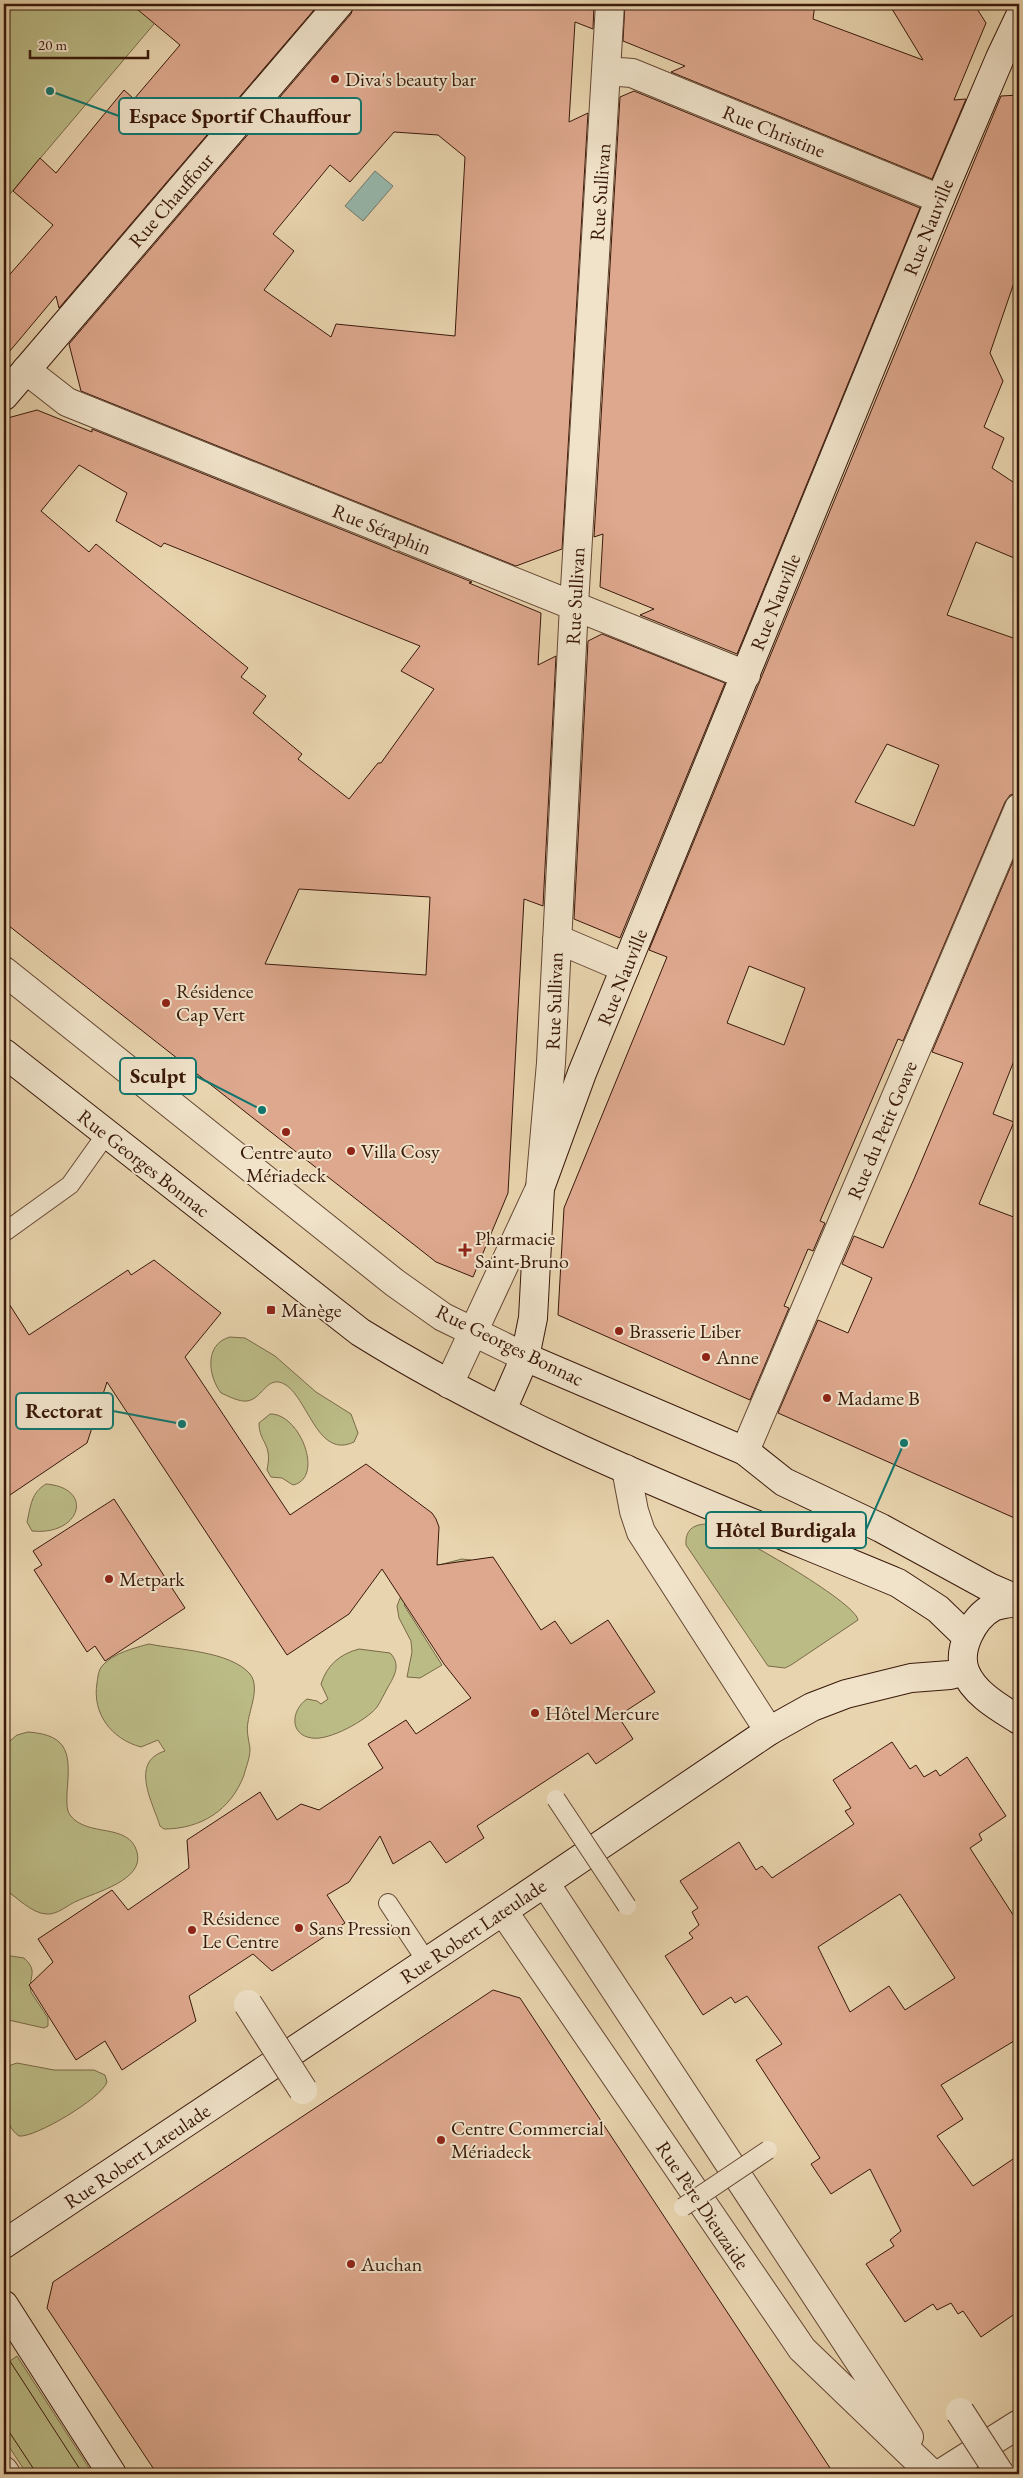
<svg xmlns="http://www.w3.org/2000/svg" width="1023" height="2478" viewBox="0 0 1023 2478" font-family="'EB Garamond',serif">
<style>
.green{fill:#bbbb86;stroke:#7a6a48}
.water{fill:#97b8ad;stroke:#71786c}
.building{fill:#dea88e;stroke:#39180a;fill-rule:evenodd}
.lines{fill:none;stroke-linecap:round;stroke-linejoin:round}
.lane-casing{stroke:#654733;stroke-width:20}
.street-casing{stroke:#654733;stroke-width:30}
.secondary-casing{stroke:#39180a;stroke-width:30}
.lane{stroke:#f0e3ca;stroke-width:18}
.street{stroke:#f0e3ca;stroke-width:28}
.secondary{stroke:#f0e3ca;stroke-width:28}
.tram{stroke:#39180a;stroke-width:1}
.lane-bridge-casing{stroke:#654733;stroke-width:20;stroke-linecap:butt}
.street-bridge-casing{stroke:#654733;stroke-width:30;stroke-linecap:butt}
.lane-bridge{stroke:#f0e3ca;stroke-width:18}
.street-bridge{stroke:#f0e3ca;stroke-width:28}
.poi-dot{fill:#8f2418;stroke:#f0e3ca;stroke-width:2}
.labels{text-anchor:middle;stroke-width:4;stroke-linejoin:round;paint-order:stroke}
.poi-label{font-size:20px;fill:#39180a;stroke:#f0e3ca;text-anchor:start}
.street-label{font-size:20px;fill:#39180a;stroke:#f0e3ca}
.leader{fill:none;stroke:#0f766e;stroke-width:2}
.callout-dot{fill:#0f766e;stroke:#f0e3ca;stroke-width:2}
.callout{fill:#f0e3ca;stroke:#0f766e;stroke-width:2}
.callout-label{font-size:21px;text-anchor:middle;font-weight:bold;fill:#39180a}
</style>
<rect width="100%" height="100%" fill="#e8d4ae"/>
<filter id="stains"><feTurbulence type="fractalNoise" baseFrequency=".004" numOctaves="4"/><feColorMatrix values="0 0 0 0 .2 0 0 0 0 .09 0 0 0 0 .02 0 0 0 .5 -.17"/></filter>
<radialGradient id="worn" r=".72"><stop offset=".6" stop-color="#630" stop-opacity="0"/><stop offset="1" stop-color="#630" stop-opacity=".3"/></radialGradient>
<path class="green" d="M4,4H171L4,201Z
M230,1337L245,1338L275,1356L316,1392L351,1414L358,1433L354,1442C318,1459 309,1401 286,1385C267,1373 263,1399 247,1401C239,1402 228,1396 221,1393C208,1376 204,1344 230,1337Z
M270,1414C300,1413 325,1478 293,1485L282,1478L271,1477L267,1470C273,1443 259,1443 259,1423Z
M46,1484C95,1488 81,1536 32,1531L27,1522C31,1505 31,1493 46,1484Z
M708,1524C730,1530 856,1602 858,1620L791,1665L785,1668L768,1666L686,1545C685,1530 693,1524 708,1524Z
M462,1559L471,1560L404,1605L442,1665L420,1678L407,1677L412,1652L411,1641L399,1618L397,1606L404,1588L431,1567Z
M149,1644C178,1650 230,1651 250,1674C260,1687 250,1708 248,1722C246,1732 249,1740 250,1749C250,1758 246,1767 244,1775C231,1810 201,1829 164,1829L160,1826C153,1803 129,1762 165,1751L158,1740L141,1747C111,1739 92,1713 97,1683C98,1677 98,1670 103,1665C114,1653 134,1648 149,1644Z
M359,1649L390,1653C401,1664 395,1675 388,1687C384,1694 381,1701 377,1707C367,1720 329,1741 312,1738C289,1735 291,1710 307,1699L317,1701L321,1704L328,1699L321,1684C327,1665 340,1654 359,1649Z
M28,1732C71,1735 70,1756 67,1793C67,1801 66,1809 70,1815C87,1838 129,1822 137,1852C145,1880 96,1892 77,1901C67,1905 58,1915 46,1914C31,1913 17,1897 4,1889V1746L17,1735Z
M4,1955L24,1958C39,1972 28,1976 31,1992L48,2018V2026L44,2028L4,2019Z
M17,2063L54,2070H94L105,2075L107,2082C102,2098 35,2138 19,2136C0,2123 4,2091 4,2072L11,2065Z
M17,2356L93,2474H27L4,2439V2365Z"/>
<path class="water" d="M375,171L393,186L363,221L345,206Z"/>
<path class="building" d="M131,4H319L59,308L56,296L4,358V281L53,225L13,191L40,158L56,173L124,90L134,99L180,45Z
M354,4H594L593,29L575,22L569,122L588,113L562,549L516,566L81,391L69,344L351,14ZM394,132L438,135L465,157L455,336L336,324L331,337L264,290L294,251L273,234L330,165L350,182Z
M625,4H815L813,19L923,60L889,4H974L986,23L954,100L966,99L932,179L671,72L685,66L623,41Z
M634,91L920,208L737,654L640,615L654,609L600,587L603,534L594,537L620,97Z
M1019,95V268L990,353L1003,381L984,427L1004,438L992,468L1019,486V560L976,542L947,615L1019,640V793L1010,795L1005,802L903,1041L898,1039L820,1221L825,1223L813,1251L808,1249L784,1306L789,1308L750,1400L558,1315L564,1208L667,957L649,950L1001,96ZM887,744L939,765L914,826L855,802ZM749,966L805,988L784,1045L727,1023Z
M37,410L92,432V429L472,582L469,583L541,613L538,665L556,656L543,906L524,899L508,1193L473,1277L436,1262L4,922V419ZM79,465L127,493L116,521L161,547L164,543L420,646L401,671L434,689L381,763H378L349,799L298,759L302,754L253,713L266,696L241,677L248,668L96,544L89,552L41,511ZM299,889L430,897L426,975L265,964Z
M602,634L725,683L620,938L574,919L588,641Z
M1019,847V1048L993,1114L1014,1122L979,1204L1019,1219V1520L778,1413L818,1320L848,1333L872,1278L842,1264L854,1236L883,1248L914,1179L963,1063L932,1052Z
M154,1260L221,1313L185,1357L290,1515L366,1464L432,1513L436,1519L439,1527L437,1565L493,1557L541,1630L555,1621L571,1644L608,1620L655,1692L618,1716L633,1739L596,1764L588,1753L477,1826L484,1838L446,1863L430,1841L393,1864L380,1836L349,1882L327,1895L345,1923L272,1971L253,1954L189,1996L196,2021L122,2070L105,2041L76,2060L29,1985L53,1962L38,1939L112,1890L128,1910L189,1868L187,1840L260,1792L277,1820L301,1804L319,1810L383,1768L368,1744L406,1720L416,1734L471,1698L444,1664L382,1569L349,1614L287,1655L107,1382L87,1443L4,1499V1296L29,1335L128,1270L131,1275Z
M114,1499L185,1608L105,1661L95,1646L87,1652L34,1570L42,1565L33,1551Z
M892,1742L910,1769L916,1765L924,1777L936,1770L940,1776L967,1757L1006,1816L979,1834L982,1840L970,1848L1019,1924V2038L941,2085L963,2119L937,2136L973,2186L1019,2155V2311L981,2337L963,2311L958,2314L951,2303L937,2310L933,2304L905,2322L866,2264L894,2246L890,2240L901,2231L870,2169L831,2194L811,2164L820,2158L756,2060L782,2044L747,1996L735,2003L731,1997L703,2015L665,1956L693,1938L689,1933L699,1925L692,1912L698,1908L680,1881L739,1842L756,1870L762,1866L772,1878L854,1824L845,1811L851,1808L833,1780ZM900,1894L955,1978L905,2010L889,1986L850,2012L818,1947Z
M493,1990L520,1998L834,2474H157L47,2308L53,2282Z"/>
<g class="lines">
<defs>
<path id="lane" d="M6,1231L70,1185L107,1133
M388,1903L427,1962"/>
<path id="street" d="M607,71L632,73L940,199
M26,370L67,402L746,675
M557,939L625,968
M4,971L395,1283L443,1317L525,1357
M449,1384L540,1188L551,1063L574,605L610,4
M745,1451L1019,808
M626,1469L634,1511L641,1532L769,1731
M545,1883L909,2437
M503,1911L802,2349L932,2474
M4,2471L6,2474
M940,2474L1019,2424"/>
<path id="secondary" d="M4,396L339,4
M4,1053L360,1332C528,1437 716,1507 898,1583L938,1609L967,1637
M525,1357L745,1451L784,1482L881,1528L989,1587L1019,1600
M502,1410L525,1357L533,1318L540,1188L582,1073L940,199L1000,58L1019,18
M1019,1602C1011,1603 1000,1604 993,1607C973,1618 957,1649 965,1671C974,1694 1000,1708 1019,1720
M4,2244L503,1911L769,1731L812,1707L846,1694L911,1678L950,1675L965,1671
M4,2305L112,2474"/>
</defs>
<use href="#lane" class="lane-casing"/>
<use href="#street" class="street-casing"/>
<use href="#secondary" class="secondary-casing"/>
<use href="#lane" class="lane"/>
<use href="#street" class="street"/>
<use href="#secondary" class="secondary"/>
<path class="tram" d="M4,2352L83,2474
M4,2424L37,2474"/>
<defs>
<path id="lane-bridge" d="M556,1799L627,1906
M683,2207L768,2150"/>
<path id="street-bridge" d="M248,2004L303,2090
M960,2412L1000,2474"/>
</defs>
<use href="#lane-bridge" class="lane-bridge-casing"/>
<use href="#street-bridge" class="street-bridge-casing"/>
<use href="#lane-bridge" class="lane-bridge"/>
<use href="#street-bridge" class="street-bridge"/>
</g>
<g class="poi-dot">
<circle cx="335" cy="79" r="5"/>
<circle cx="166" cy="1003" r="5"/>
<circle cx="286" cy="1132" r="5"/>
<circle cx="351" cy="1151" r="5"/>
<path d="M462.5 1242.5h5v5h5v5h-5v5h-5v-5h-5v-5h5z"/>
<rect x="266" y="1305" width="10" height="10" rx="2.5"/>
<circle cx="619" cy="1331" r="5"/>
<circle cx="706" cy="1357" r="5"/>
<circle cx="827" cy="1398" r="5"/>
<circle cx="109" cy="1579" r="5"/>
<circle cx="535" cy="1713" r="5"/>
<circle cx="299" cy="1928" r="5"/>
<circle cx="192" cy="1930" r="5"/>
<circle cx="441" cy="2140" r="5"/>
<circle cx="351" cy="2264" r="5"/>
</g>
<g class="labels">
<g class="poi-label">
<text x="345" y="86">Diva's beauty bar</text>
<text x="176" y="998">Résidence<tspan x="176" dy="23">Cap Vert</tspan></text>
<text x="361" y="1158">Villa Cosy</text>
<text x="286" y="1159" text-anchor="middle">Centre auto<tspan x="286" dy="23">Mériadeck</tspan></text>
<text x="475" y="1245">Pharmacie<tspan x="475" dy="23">Saint-Bruno</tspan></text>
<text x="281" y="1317">Manège</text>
<text x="629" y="1338">Brasserie Liber</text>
<text x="716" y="1364">Anne</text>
<text x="837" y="1405">Madame B</text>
<text x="119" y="1586">Metpark</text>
<text x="545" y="1720">Hôtel Mercure</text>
<text x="202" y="1925">Résidence<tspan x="202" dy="23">Le Centre</tspan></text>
<text x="309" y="1935">Sans Pression</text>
<text x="451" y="2135">Centre Commercial<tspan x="451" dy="23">Mériadeck</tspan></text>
<text x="361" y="2271">Auchan</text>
</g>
<g class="street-label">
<text transform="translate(774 131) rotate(22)" y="7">Rue Christine</text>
<text transform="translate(600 192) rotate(-86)" y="7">Rue Sullivan</text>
<text transform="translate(171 200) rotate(-49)" y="7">Rue Chauffour</text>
<text transform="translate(928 227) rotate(-68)" y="7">Rue Nauville</text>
<text transform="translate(382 529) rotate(22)" y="7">Rue Séraphin</text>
<text transform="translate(575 596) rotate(-87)" y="7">Rue Sullivan</text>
<text transform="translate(775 602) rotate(-68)" y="7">Rue Nauville</text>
<text transform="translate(622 977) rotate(-68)" y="7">Rue Nauville</text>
<text transform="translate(554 1001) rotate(-88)" y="7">Rue Sullivan</text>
<text transform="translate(882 1130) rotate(-67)" y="7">Rue du Petit Goave</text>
<text transform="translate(144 1163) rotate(38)" y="7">Rue Georges Bonnac</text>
<text transform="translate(510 1345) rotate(26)" y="7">Rue Georges Bonnac</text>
<text transform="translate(473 1931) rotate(-34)" y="7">Rue Robert Lateulade</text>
<text transform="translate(137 2156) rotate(-34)" y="7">Rue Robert Lateulade</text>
<text transform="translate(703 2205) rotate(56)" y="7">Rue Père Dieuzaide</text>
</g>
</g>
<path class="leader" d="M50 91L119 116M262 1110L196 1076M182 1424L113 1411M904 1443L866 1530"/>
<g class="callout-dot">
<circle cx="50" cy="91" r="5"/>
<circle cx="262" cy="1110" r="5"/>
<circle cx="182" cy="1424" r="5"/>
<circle cx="904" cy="1443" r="5"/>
</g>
<g class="callout">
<rect x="119" y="98" width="242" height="36" rx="5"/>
<rect x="120" y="1058" width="76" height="36" rx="5"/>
<rect x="16" y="1393" width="97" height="36" rx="5"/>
<rect x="706" y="1512" width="160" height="36" rx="5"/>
</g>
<g class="callout-label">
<text x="240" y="123">Espace Sportif Chauffour</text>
<text x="158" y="1083">Sculpt</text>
<text x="64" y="1418">Rectorat</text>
<text x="786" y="1537">Hôtel Burdigala</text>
</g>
<rect width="1023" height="2478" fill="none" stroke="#e8d4ae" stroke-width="20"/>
<rect x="5" y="5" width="1013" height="2468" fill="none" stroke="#39180a" stroke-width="2.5"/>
<rect x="10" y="10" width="1003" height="2458" fill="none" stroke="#39180a"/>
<path d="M30 50v8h118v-8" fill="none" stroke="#39180a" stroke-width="2.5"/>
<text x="38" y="50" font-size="15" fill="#39180a" stroke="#f0e3ca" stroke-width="4" paint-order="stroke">20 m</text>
<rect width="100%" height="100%" filter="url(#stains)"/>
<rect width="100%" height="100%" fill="url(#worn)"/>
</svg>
